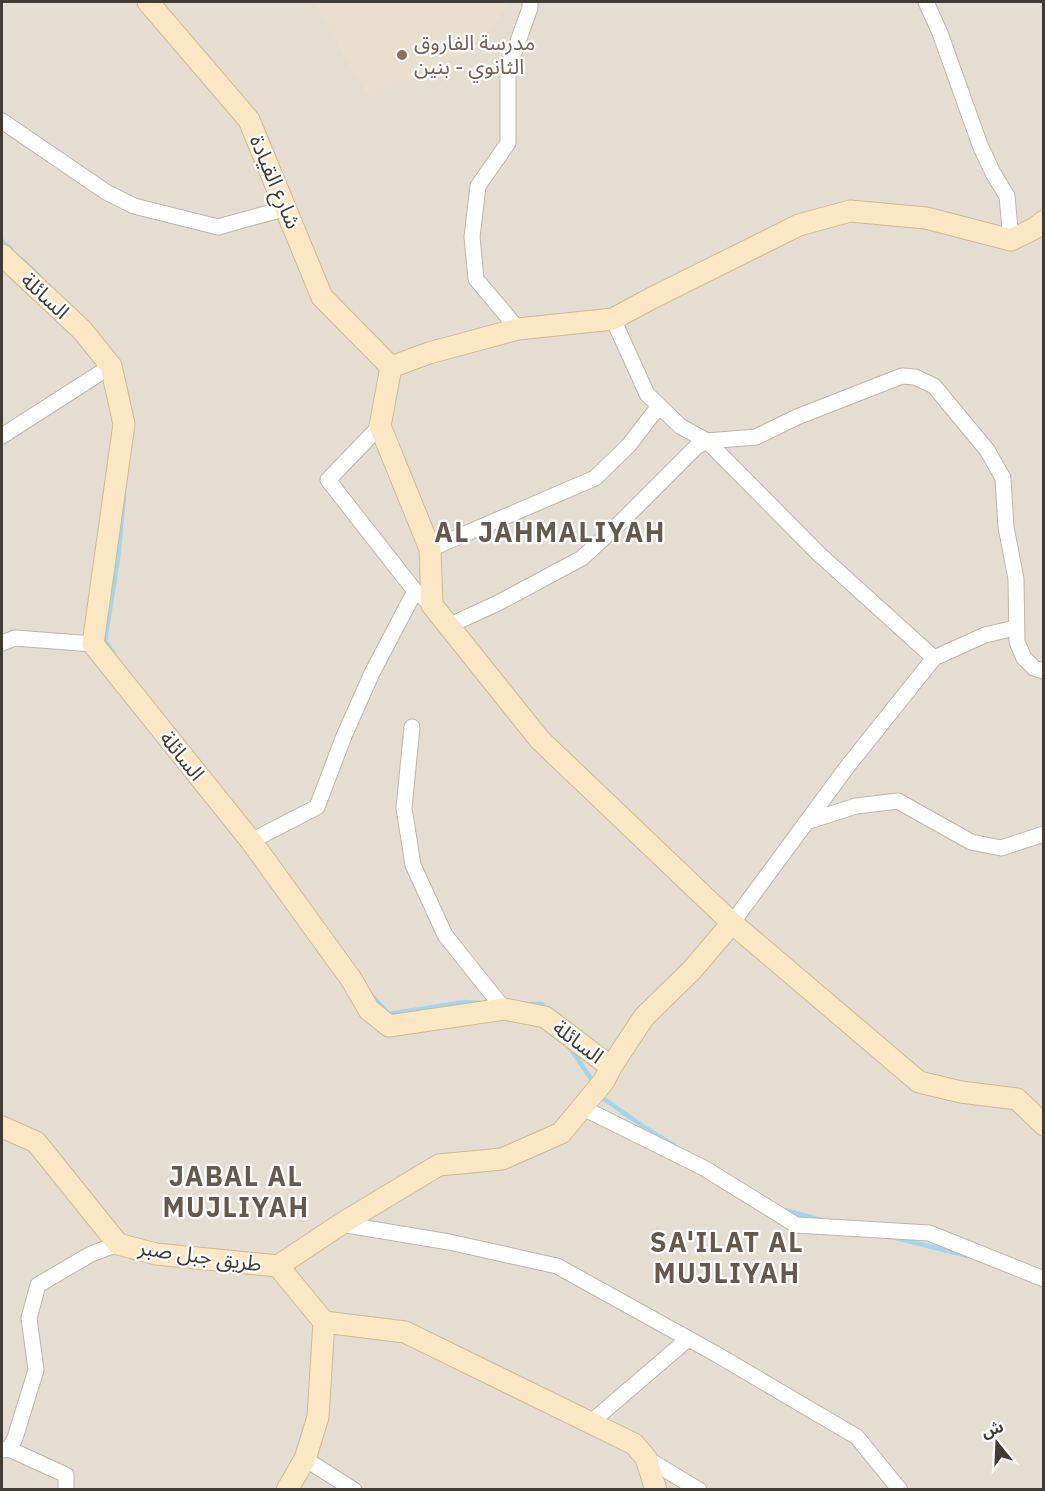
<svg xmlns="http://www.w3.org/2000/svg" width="1045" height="1491" viewBox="0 0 1045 1491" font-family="'IBM Plex Sans','Noto Sans Arabic',sans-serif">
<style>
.residential{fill:#e5ddd2}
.education{fill:#eadfce}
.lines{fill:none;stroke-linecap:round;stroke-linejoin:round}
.stream{stroke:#a2d6ec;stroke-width:4.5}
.street-casing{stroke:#bfb5aa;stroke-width:17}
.secondary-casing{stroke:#cfb996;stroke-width:23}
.street{stroke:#fff;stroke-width:15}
.secondary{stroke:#fbe7c3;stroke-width:21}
.education-dot{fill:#8d6e63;stroke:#fff;stroke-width:2}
.labels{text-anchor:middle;stroke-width:4.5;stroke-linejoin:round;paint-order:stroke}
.education-label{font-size:21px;fill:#785e54;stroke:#fff;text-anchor:start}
.street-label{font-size:21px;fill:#423b34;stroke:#fff}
.district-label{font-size:27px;font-weight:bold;letter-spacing:1.5px;fill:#65584c;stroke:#fff}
</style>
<rect width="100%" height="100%" fill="#f1ebe4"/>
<path class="residential" d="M2,2H1043V1489L2,1490Z"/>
<path class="education" d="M314,2H509L483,44L371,100L350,67Z"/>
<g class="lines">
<path class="stream" d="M2,241L11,249
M21,259L39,276
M114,654L105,641L118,559L124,496
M372,996L389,1014L464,1002L480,1003
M531,1004H542L546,1011
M570,1048L594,1083
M600,1093L604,1099L647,1129L674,1145
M784,1210L822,1220
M892,1237L968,1256"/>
<defs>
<path id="street" d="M926,2L940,33L980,145L993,173L1007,196L1011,240
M2,121L106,192L134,206L218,227L287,208
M613,319L647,394L680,426L707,441L819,554L934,658
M518,329L476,279L472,237L478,186L508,143V69L530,8V2
M380,426L328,480L415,591
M2,436L111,366
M430,549L595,478L629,445L659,406
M448,626L498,603L582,558L621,522L696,447L707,441L756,437L797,417L902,376L915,377L934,386L987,450L1003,478L1006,527L1016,579L1017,642L1024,658L1034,668L1044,671
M2,643L15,638L93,644
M412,727L404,808L413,865L445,935L504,1009
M806,822L856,806L898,801L971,842L1001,848L1044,834
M251,841L317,807L344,736L372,673L415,591L432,605
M732,923L847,767L934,658L985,635L1015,628
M581,1107L704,1168L796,1225L929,1233L1044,1279
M341,1224L449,1242L557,1266L716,1354L857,1437L900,1490
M590,1423L688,1339
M9,1449L66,1475V1490
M2,1450L9,1449L15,1438L36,1370L29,1318L38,1285L91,1254L118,1244
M646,1458L699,1490
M305,1459L354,1490"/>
<path id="secondary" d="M148,2L249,120L322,297L391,367
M2,255L82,330L111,366L124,424L93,644L251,841L351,979L369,1010L389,1026L504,1009L545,1017L611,1067
M391,367L380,426L430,549L432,605L540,740L732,923L919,1082L961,1092L1017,1099L1044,1125
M391,367L429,353L518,329L613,319L652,298L799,225L850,211L926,218L1011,240L1035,228L1044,221
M2,1127L36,1142L118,1244L156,1254L278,1266L324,1322L405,1332L634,1444L646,1458L656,1490
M278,1266L341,1224L439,1165L502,1159L561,1133L604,1081L611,1067L644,1017L692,970L732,923
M287,1490L305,1459L318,1417L324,1322"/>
</defs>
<use href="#street" class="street-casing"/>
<use href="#secondary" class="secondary-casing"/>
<use href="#street" class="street"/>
<use href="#secondary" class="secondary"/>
</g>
<circle class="education-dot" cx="402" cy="55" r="6"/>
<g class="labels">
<g class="education-label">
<text x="414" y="50">مدرسة الفاروق<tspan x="414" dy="24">الثانوي - بنين</tspan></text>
</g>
<g class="street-label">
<text transform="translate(275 182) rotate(67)" y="7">شارع القيادة</text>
<text transform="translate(45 296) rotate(43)" y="7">السائلة</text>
<text transform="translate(182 756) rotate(51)" y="7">السائلة</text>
<text transform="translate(578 1042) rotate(37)" y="7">السائلة</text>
<text transform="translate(200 1256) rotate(8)" y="7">طريق جبل صبر</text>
</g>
<g class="district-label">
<text x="550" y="542">AL JAHMALIYAH</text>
<text x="236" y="1186">JABAL AL<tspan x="236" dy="31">MUJLIYAH</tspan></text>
<text x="727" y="1252">SA'ILAT AL<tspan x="727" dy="31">MUJLIYAH</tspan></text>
</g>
</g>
<rect width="1045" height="1491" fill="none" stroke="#423b34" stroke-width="6"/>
<g transform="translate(997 1443) rotate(342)" stroke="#ffffff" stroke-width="4.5" paint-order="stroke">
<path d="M0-4.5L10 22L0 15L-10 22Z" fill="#423b34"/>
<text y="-9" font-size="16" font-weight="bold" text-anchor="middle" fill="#423b34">ش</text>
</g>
</svg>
